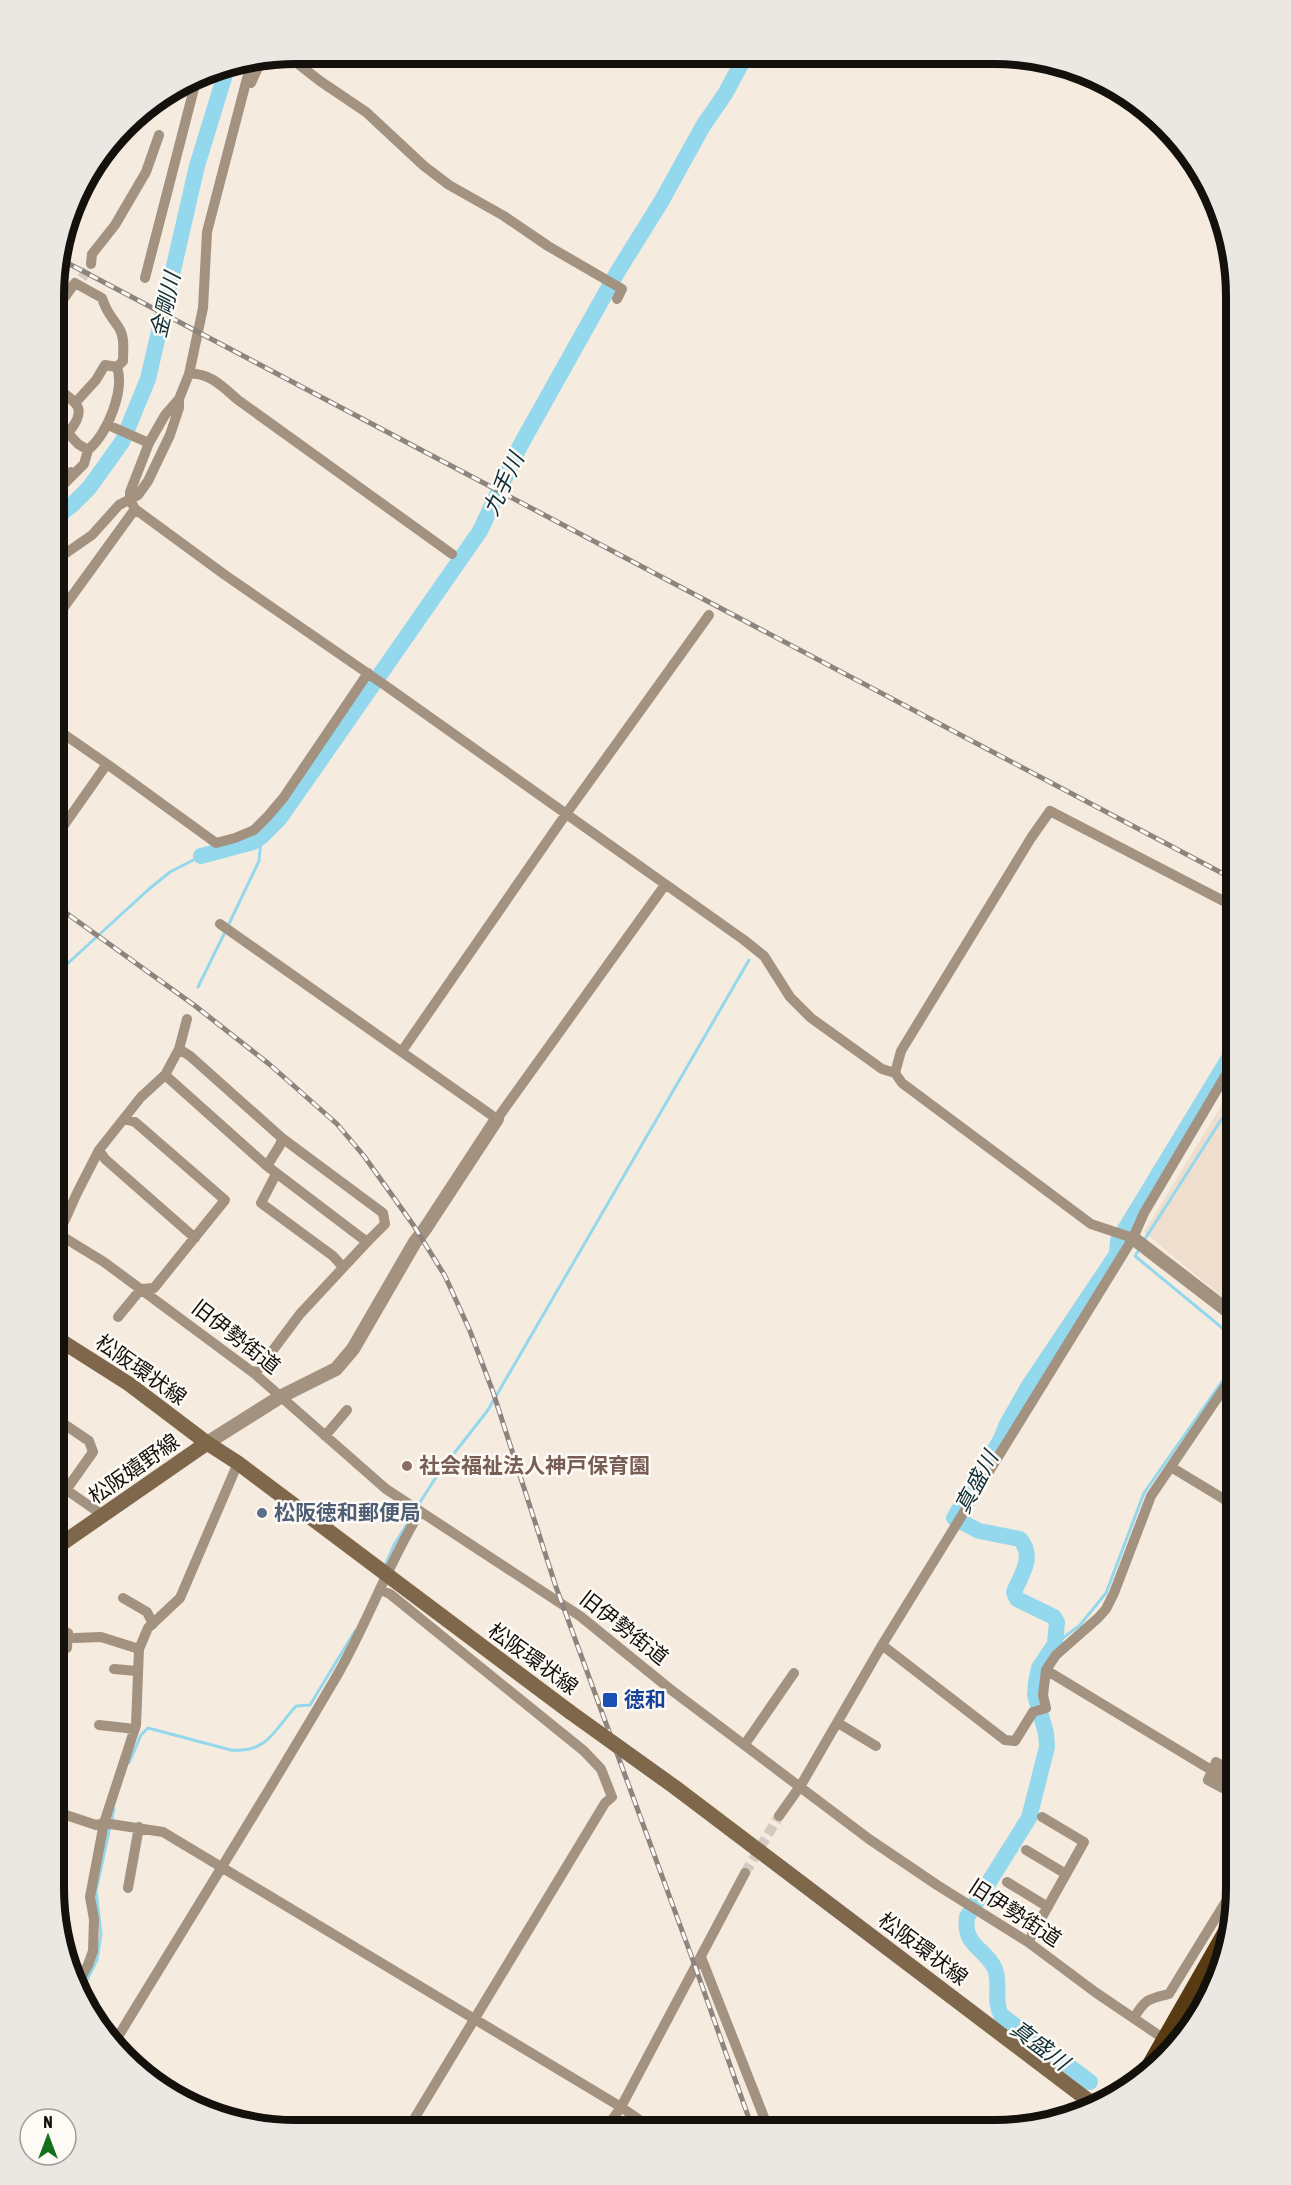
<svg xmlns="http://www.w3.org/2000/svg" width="1291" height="2185" viewBox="0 0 1291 2185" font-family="'Asap Condensed','Noto Sans JP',sans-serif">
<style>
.built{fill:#efdecd}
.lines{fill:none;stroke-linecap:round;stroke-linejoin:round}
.stream{stroke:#94d8ed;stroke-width:3}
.river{stroke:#94d8ed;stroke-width:16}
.minor-tunnel{stroke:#d4cabf;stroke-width:10;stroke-dasharray:10 5;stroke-linecap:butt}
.minor{stroke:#a2927f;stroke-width:10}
.tertiary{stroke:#a2927f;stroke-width:14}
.secondary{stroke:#7e674b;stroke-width:15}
.trunk{stroke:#583b12;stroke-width:16}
.rail-casing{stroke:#8d857d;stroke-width:5}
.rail{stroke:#fefaf5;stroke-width:3;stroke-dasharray:9;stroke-linecap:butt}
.secondary-bridge{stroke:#7e674b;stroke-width:15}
.education-dot{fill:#8d6e63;stroke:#fefaf5;stroke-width:2}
.service-dot{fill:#5c6f8a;stroke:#fefaf5;stroke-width:2}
.transit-dot{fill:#1a4fb4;stroke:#fefaf5;stroke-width:2}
.labels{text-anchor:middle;stroke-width:5;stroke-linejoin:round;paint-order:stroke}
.street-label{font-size:21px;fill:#14100c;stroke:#fefaf5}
.education-label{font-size:21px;font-weight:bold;fill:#785e54;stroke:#fefaf5;text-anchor:start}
.service-label{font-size:21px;font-weight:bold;fill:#4e5e75;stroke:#fefaf5;text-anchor:start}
.transit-label{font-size:21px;font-weight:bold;fill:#164399;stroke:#fefaf5;text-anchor:start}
.water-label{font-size:22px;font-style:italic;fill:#0f3039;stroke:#fefaf5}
.rim{fill:none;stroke:#14100c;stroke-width:8}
</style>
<rect width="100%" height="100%" fill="#f6ebdf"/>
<path class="built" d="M1237,1080V1309L1144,1232Z"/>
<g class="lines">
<path class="stream" d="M228,926L259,861L261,837
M55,975L149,889L170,872L201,856
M198,987L225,932
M1143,1242L1237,1095
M417,1507L438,1474L488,1410L749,960
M384,1568L394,1545L409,1521
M1055,1644L1080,1625L1106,1593L1144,1493L1228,1373L1233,1346L1232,1336L1135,1256L1140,1248
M129,1763L141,1735L148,1728L231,1750C268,1753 274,1730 296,1706L310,1705L355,1631
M80,1994L97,1960L101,1934L96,1891L114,1809"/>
<path class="river" d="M56,517L72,505L89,488L122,442L148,379L197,166L227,68
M201,856L253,842L261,837L280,818L480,531L520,446L618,271L661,202L703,126L725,94L746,55
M1090,2082L1001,2015C993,1999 1001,1984 995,1969C985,1947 963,1947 967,1917L1029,1818L1047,1747L1046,1733L1035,1695L1036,1682L1039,1668L1055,1644L1057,1622L1054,1617L1017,1599L1014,1592C1022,1573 1035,1557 1020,1539L979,1531L954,1518L1001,1439L1006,1426L1028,1387L1117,1254L1118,1241L1237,1045"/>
<path class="minor-tunnel" d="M82,278L91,264
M745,1873L779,1816"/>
<path class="minor" d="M288,56L320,81L366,112L424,166L449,185L504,216L548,246L622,289L617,299
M251,63L207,232L203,308L189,374L179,399L165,415L149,443L130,492V500L135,509L225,575L386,686L744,940L764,956L790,997L811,1018L882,1069L895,1073L902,1083L1091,1224L1133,1238
M251,83L261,61
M151,106L155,103
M91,264L92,254L115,225L146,172L159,135
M145,278L197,77
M56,309L75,283L102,298C107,314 111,315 119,328C125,337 123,350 123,361L117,367L105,365L96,380L76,402
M189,374C209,372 223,387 238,400L452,554
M56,388C78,403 88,409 68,433L78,444L88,450C107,434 125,391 117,367
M108,425L149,443
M56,481L71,472
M56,492L84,464L88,450
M56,560L92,535L119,505L138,495L148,481L170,435L179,408V399
M56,618L135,509
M55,728L107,764
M55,838L107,764L216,843L235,838L254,830L268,816L284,797L368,673
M220,924L497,1119L665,885
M179,1049L190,1056L282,1138L280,1145L267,1166
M402,1051L566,814L709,615
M895,1073L901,1051L1031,838L1050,811L1237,908
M165,1075L267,1166L367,1242L300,1314L255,1374
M282,1138L383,1213L385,1224L367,1242
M99,1150L105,1159L195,1238
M276,1174L261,1203L333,1256L343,1267
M55,1232L104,1262L255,1374L386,1489L580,1616L670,1689L869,1839L937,1885L1028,1942L1095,1992L1176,2047
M55,1242L77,1193L99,1150L141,1097L165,1075L179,1049L187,1019
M118,1317L141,1289L154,1288L225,1200L135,1122L124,1119
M55,1418L89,1441L93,1452L66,1490
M325,1436L347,1410
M1171,1467L1237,1507
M55,1482L104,1516
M381,1590L390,1594L584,1751L601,1769L612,1797L605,1803L408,2129
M123,1598L147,1612L153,1624
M54,1627L68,1633L67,1648
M75,1638L101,1637L139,1649
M882,1645L1005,1740L1015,1741L1033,1712L1046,1708L1043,1695L1046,1670L1056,1655L1098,1618L1106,1609L1114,1593L1151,1496L1237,1369
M114,1669L137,1671
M1046,1670L1236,1785
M838,1723L876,1746
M99,1725L135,1729
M745,1744L794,1673
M1236,1795L1208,1780L1216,1762L1236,1775
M54,1811L96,1825L104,1823L163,1832L621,2107L654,2130
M779,1816L801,1785L882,1645L1133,1238L1144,1213L1237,1056
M1026,1850L1066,1874
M1007,1882L1048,1907
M128,1888L139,1827
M1028,1942L1084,1842L1042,1817
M701,1957L769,2130
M76,1987L88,1965L93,1951L94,1919L90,1897L104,1823L136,1725L139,1649L148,1628L180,1598L238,1463
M1134,2018C1145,1999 1148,1999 1169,1994L1236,1885
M113,2045C187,1923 263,1802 335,1679C367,1625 387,1565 420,1512
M605,2130L621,2107L745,1873"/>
<path class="tertiary" d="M1133,1238L1237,1318
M207,1443L280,1397L336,1369L353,1349L415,1242L425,1229L497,1119"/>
<path class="secondary" d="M55,1337L129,1384L207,1443L238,1463L570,1712
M54,1549L207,1443
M676,1788L1097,2107"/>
<path class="trunk" d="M1140,2082L1233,1919"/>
<defs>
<path id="rail" d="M58,258L1237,881
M55,905L194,1005L269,1064L337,1124L364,1156L414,1226L445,1276L470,1331L493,1392L556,1587L695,1966L753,2130"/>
</defs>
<use href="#rail" class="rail-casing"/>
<use href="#rail" class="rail"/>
<path class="secondary-bridge" d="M570,1712L676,1788"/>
</g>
<circle class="education-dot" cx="407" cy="1466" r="6"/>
<circle class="service-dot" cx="262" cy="1513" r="6"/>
<rect class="transit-dot" x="602" y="1692" width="16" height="16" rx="3"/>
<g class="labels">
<g class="street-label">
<text transform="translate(236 1337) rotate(38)" y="7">旧伊勢街道</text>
<text transform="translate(141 1370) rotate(35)" y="7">松阪環状線</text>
<text transform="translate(134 1469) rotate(-35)" y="7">松阪嬉野線</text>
<text transform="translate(624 1628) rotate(38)" y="7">旧伊勢街道</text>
<text transform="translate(533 1659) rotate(36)" y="7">松阪環状線</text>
<text transform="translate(1015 1913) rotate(33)" y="7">旧伊勢街道</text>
<text transform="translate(923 1949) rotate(37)" y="7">松阪環状線</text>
</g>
<g class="education-label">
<text x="419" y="1473">社会福祉法人神戸保育園</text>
</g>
<g class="service-label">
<text x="274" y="1520">松阪徳和郵便局</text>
</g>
<g class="transit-label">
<text x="624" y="1707">徳和</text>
</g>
<g class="water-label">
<text transform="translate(165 305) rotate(-77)" y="8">金剛川</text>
<text transform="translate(503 484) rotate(-65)" y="8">九手川</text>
<text transform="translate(976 1482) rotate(-62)" y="8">真盛川</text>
<text transform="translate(1040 2045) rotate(37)" y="8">真盛川</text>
</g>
</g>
<path d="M0 0H1291V2185H0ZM296 64H994A232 232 0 0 1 1226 296V1888A232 232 0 0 1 994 2120H296A232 232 0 0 1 64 1888V296A232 232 0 0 1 296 64Z" fill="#ebe7e2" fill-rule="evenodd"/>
<path class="rim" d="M296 64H994A232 232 0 0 1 1226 296V1888A232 232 0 0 1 994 2120H296A232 232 0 0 1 64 1888V296A232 232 0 0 1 296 64Z"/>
<g transform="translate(48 2137)"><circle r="28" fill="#fefaf5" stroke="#a09c98" stroke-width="1.5"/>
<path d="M0-4.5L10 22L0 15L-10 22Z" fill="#15701c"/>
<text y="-9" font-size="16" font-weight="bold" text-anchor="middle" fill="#14100c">N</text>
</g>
</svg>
